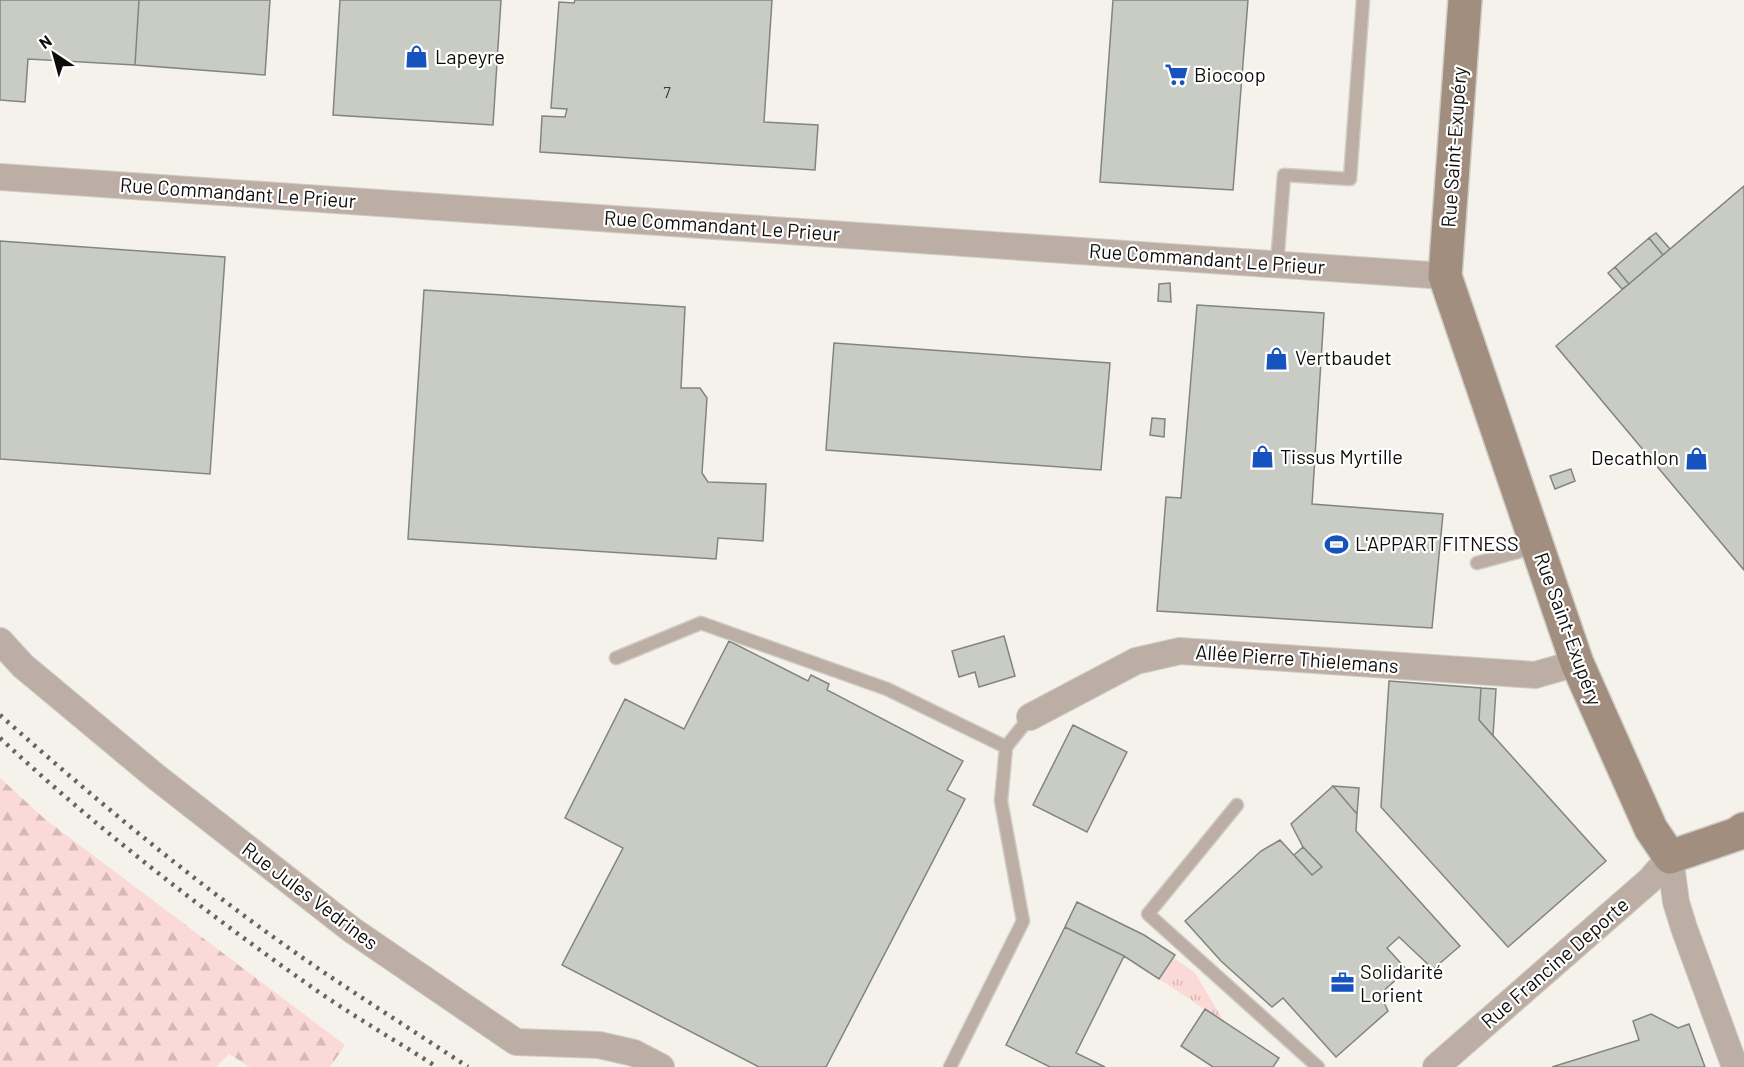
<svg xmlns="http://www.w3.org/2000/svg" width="1744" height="1067" viewBox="0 0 1744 1067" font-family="Barlow,sans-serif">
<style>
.grass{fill:url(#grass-tufts)}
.forest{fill:url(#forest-firs)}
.building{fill:#c9ccc5;stroke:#82857e;stroke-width:1.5}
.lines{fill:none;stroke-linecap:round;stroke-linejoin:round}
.lane-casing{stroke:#cfcdc6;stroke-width:15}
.street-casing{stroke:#cfcdc6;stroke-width:28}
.secondary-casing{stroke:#cfcdc6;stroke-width:36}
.lane{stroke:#bcaea5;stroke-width:12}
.street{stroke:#bcaea5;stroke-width:26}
.secondary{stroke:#a18e7f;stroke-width:33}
.rail{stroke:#656460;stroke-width:4.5;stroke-dasharray:3 6;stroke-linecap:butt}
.labels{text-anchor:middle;stroke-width:4.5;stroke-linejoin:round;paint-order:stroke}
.number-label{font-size:16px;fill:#3c3c39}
.poi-label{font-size:20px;fill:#0d0c0a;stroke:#fff;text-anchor:start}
.street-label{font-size:20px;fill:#0d0c0a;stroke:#fff}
</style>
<defs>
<pattern id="grass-tufts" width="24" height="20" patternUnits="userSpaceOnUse" patternTransform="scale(1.5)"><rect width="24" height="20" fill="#fbd9d6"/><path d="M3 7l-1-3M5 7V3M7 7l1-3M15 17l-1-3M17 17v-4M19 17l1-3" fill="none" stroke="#d6b9b6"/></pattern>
<pattern id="forest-firs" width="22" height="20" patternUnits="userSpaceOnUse" patternTransform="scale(1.5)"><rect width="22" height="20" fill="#fbd9d6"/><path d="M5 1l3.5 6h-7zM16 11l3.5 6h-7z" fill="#d6b9b6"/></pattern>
</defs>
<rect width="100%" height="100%" fill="#f4f2ea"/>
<path class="grass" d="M1174,958L1195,973L1225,1023L1159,979Z"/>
<path class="forest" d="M0,778L46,820L345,1045L330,1067H250L229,1054L216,1067H0Z"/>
<path class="building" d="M0,0H139L135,65L28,59L25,102L0,100Z
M139,0H270L265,75L135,65Z
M340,0H501L493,125L333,115Z
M575,0H772L764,122L818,125L815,170L540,152L542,116L565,117L567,109L551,108L559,2L574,3Z
M1113,0H1248L1233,190L1100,182Z
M1744,186V570L1556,346Z
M1656,233L1670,249L1663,255L1649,238Z
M1649,238L1663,255L1629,284L1615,267Z
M0,241L225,257L210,474L0,459Z
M1615,267L1629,284L1622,289L1608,273Z
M1170,283L1171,302L1158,301L1159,284Z
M424,290L685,307L681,388H700L707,398L702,473L708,482L766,484L763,541L718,538L716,559L408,539Z
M1197,305L1324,313L1312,504L1443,514L1432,628L1157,611L1166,497L1181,498Z
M834,343L1110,363L1101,470L826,450Z
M1152,418L1165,419L1164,437L1150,435Z
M1571,469L1575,481L1555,489L1550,476Z
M1004,636L1015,676L979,687L975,672L959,677L952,651Z
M729,641L808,681L811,675L829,684L827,690L963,761L947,790L965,799L826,1067H759L562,965L623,848L565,818L625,699L684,729Z
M1389,681L1481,688L1479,720L1606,861L1508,947L1381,807Z
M1481,688L1496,689L1493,736L1479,720Z
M1073,725L1127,752L1087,832L1033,805Z
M1333,786L1359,788L1357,814Z
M1333,786L1357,814L1356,831L1460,946L1433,969L1399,937L1387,948L1407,970L1380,994L1388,1011L1336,1057L1283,998L1272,1007L1221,961L1185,921L1261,851L1280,840L1312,875L1322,867L1303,847L1291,824Z
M1303,847L1322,867L1312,875L1294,855Z
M1077,902L1144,935L1175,955L1159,979L1124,956L1065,927Z
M1065,927L1124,956L1076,1053L1105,1067H1050L1006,1045Z
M1205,1009L1279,1058L1273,1067H1213L1181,1046Z
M1651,1014L1678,1028L1689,1024L1705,1067H1552L1639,1040L1633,1021Z"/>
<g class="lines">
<defs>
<path id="lane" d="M1277,264L1284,175L1350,179L1363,0
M1477,563L1536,547
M616,658L701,623L887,689L1006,747
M1237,805L1148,914L1318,1067
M950,1067L1023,921L1001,801L1006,747L1030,717"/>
<path id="street" d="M0,177L1445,276
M0,641L23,666L155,776L352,930L516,1042L599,1045L634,1053L661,1067
M1030,717L1136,661L1180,651L1535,675L1577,663
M1670,857L1676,902L1684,928L1735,1067
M1436,1067L1650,880L1670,857"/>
<path id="secondary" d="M1465,0L1445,276L1577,663L1651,829L1670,857L1737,834L1744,829"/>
</defs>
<use href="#lane" class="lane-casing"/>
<use href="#street" class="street-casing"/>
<use href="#secondary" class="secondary-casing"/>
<use href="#lane" class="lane"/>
<use href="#street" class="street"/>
<use href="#secondary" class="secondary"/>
<path class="rail" d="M0,715C100,804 205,891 316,967C366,1001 418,1034 468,1067
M0,738C95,827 200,908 306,983C348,1013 393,1039 437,1067"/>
</g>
<defs>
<symbol id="shop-bare" viewBox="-9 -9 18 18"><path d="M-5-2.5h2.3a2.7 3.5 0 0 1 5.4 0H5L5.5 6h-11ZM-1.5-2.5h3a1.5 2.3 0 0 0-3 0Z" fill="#1753bf" stroke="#fff" stroke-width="2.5" paint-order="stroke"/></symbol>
<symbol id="supermarket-bare" viewBox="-9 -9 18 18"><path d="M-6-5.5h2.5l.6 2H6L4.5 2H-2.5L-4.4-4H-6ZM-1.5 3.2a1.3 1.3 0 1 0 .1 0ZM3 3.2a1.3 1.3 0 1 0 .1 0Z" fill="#1753bf" stroke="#fff" stroke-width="2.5" paint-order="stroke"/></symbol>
<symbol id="stadium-bare" viewBox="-9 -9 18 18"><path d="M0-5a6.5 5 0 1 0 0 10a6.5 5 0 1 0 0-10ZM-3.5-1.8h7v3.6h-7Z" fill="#1753bf" stroke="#fff" stroke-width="2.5" paint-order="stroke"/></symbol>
<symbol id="office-bare" viewBox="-9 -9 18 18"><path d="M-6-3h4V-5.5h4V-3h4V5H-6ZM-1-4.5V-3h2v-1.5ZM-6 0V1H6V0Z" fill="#1753bf" stroke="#fff" stroke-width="2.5" paint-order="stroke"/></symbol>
</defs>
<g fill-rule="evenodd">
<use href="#shop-bare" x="400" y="40" width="33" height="33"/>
<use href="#supermarket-bare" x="1160" y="58" width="33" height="33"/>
<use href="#shop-bare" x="1260" y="342" width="33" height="33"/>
<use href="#shop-bare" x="1246" y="440" width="33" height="33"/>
<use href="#shop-bare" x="1680" y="442" width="33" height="33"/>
<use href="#stadium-bare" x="1320" y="528" width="33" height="33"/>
<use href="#office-bare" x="1326" y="966" width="33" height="33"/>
</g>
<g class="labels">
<g class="number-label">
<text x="667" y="98">7</text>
</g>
<g class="poi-label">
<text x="435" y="64">Lapeyre</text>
<text x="1194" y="82">Biocoop</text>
<text x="1295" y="365">Vertbaudet</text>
<text x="1280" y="464">Tissus Myrtille</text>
<text x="1679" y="465" text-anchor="end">Decathlon</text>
<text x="1355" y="551">L'APPART FITNESS</text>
<text x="1360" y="979">Solidarité<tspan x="1360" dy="23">Lorient</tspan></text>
</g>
<g class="street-label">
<text transform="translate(1454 147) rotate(-86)" y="7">Rue Saint-Exupéry</text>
<text transform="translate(238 193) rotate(4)" y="7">Rue Commandant Le Prieur</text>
<text transform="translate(722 226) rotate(4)" y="7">Rue Commandant Le Prieur</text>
<text transform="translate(1207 259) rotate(4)" y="7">Rue Commandant Le Prieur</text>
<text transform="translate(1568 629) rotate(70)" y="7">Rue Saint-Exupéry</text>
<text transform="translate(1297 659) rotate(4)" y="7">Allée Pierre Thielemans</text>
<text transform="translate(310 896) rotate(37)" y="7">Rue Jules Vedrines</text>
<text transform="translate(1555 963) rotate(-41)" y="7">Rue Francine Deporte</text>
</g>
</g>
<g transform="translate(54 54) rotate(324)" stroke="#ffffff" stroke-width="4.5" paint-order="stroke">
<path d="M0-4.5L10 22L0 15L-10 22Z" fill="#0d0c0a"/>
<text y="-9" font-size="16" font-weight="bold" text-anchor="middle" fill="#0d0c0a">N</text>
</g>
</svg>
